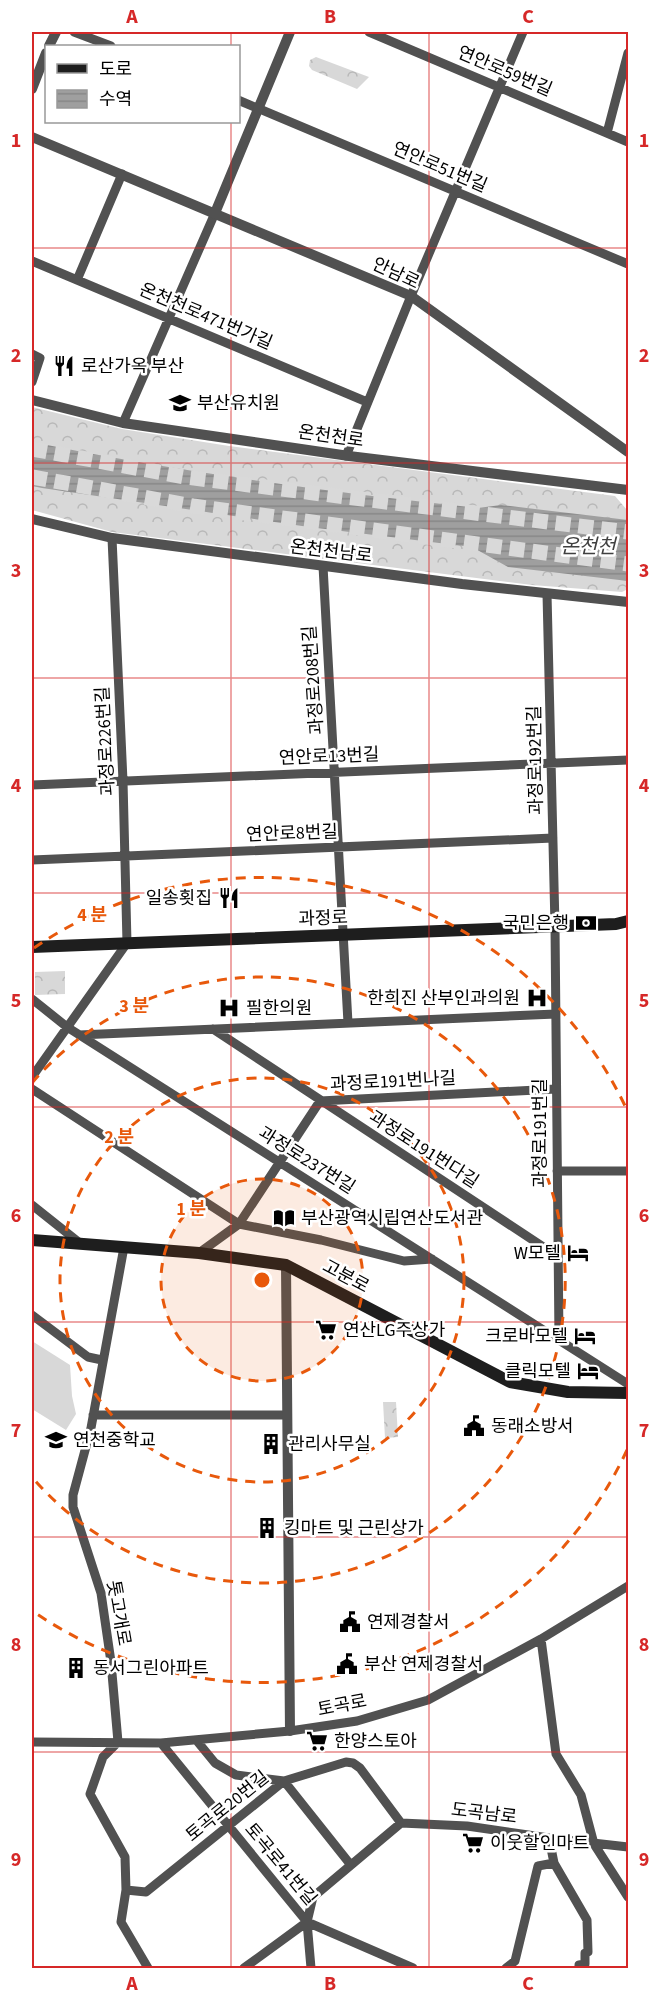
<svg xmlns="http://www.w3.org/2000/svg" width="660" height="2000" viewBox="0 0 660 2000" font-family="'Source Sans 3','Noto Sans KR',sans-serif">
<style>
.forest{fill:url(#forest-crowns)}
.garden{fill:#d8d8d8}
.water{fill:url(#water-rules)}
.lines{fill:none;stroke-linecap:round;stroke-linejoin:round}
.trunk-tunnel{stroke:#d9d9d9;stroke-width:15;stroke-dasharray:15 8;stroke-linecap:butt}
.minor{stroke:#515151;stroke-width:9}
.tertiary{stroke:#515151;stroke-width:10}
.secondary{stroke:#1e1e1e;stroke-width:12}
.grid{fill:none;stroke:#d62828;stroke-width:1.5;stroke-opacity:0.55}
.ring{fill:none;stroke:#e8590c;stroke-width:3;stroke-dasharray:10 8}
.labels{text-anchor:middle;stroke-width:5;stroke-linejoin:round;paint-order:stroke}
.street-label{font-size:18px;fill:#000;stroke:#fff}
.poi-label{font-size:18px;fill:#000;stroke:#fff;text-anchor:start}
.water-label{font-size:20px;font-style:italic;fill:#404040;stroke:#fff}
.centre{fill:#e8590c;stroke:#fff;stroke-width:3}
.ring-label{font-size:18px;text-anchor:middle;font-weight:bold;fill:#e8590c;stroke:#fff;stroke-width:5;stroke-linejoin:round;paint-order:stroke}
.neatline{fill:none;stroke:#d62828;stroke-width:2}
.grid-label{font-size:20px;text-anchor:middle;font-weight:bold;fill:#d62828}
</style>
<defs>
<pattern id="forest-crowns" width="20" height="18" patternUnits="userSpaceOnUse" patternTransform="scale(1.5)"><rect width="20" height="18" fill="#d8d8d8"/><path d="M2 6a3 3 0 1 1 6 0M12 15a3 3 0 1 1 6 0" fill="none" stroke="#b8b8b8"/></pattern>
<pattern id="water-rules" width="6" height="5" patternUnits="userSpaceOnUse" patternTransform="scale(1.5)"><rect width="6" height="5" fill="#9f9f9f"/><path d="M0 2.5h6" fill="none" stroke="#878787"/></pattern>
</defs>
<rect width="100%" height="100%" fill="#fff"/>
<path class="forest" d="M316,57L369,77L357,89L312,70L309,66L310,60Z
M32,407L122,429L229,446L615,496L627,510L628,589L622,592L532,585L112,532L32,510Z
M65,971V994L35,995V972Z
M383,1402H396L398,1437L385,1438Z"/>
<path class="garden" d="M32,1341L70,1365L72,1396L76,1414L66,1430L32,1409Z"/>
<path class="water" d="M32,442C179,472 328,492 478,508L501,505L628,520V581L508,567L472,547L309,527L42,488L32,486Z"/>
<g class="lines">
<path class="trunk-tunnel" d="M32,449L185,477L628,532
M32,477L193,506L628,564"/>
<path class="minor" d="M74,32L111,46
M369,32L628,142
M238,100L628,264
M607,133L628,53
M32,261L367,402
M77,280L122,174
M32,354L40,358L32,382
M123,423L215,213
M346,456L411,296L523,32
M323,566L348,1023
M547,594L555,926L559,1340
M32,785L628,760
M32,860L553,838
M32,999L67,1027L628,1384
M213,1029L557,1256
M79,1035L556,1014
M32,1077L127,943L123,781L112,538
M32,1089L239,1224L321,1240L404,1261L432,1259
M557,1171H628
M32,1205L81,1244
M124,1247L91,1428L73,1495V1507L101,1593L111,1662L118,1742L103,1757L90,1794L125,1857L126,1890L121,1922L148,1968
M199,1253L239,1224L320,1101L556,1089
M32,1315L88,1357L102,1360
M93,1415H287
M541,1639L556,1754L581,1795L594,1844L628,1897
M197,1741L215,1763L236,1775L284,1781L350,1864
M32,1742L161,1743L290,1731L357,1721L428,1700L541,1639L628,1586
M161,1743L307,1922L413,1968
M549,1838L554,1863L587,1920L588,1952L585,1953V1964L579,1965V1968
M126,1890L146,1892L284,1781L346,1762L353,1763L360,1768L401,1823
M307,1922L311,1968
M244,1968L307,1922L313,1897L401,1823L467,1826L549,1838L628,1847
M506,1968L515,1961L538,1866L554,1863"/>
<path class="tertiary" d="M49,46L56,32
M32,89L46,53
M32,137L411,296L628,452
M215,213L290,32
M32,400L123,423L349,456L628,490
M32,519L112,538L462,584L628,602
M286,1265L290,1731"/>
<path class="secondary" d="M32,947L616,924L628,921
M32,1240L199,1253L286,1265L510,1382L568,1392L628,1393"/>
</g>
<path class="grid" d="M231,32V46M429,32V1968M231,122V1968M32,248H628M32,463H628M32,678H628M32,893H628M32,1107H628M32,1322H628M32,1537H628M32,1752H628"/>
<circle cx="262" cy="1280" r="101" fill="#e8590c" fill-opacity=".12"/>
<g class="ring">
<circle cx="262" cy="1280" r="101"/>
<circle cx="262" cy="1280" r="202"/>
<path d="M32 1083A303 303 0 1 1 32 1477"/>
<path d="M627 1450A403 403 0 0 1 34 1612M34 948A403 403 0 0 1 627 1110"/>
</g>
<defs>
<symbol id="restaurant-bare" viewBox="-9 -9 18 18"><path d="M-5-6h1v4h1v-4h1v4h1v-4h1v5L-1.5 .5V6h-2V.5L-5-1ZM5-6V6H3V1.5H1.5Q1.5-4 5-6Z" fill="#000" stroke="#fff" stroke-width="2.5" paint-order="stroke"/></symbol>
<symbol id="school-bare" viewBox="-9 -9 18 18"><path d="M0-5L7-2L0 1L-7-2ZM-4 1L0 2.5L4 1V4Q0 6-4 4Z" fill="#000" stroke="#fff" stroke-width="2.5" paint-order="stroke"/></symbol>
<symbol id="bank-bare" viewBox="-9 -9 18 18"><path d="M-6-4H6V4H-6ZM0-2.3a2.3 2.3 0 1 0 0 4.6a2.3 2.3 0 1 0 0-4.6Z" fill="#000" stroke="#fff" stroke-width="2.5" paint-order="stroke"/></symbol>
<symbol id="hospital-bare" viewBox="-9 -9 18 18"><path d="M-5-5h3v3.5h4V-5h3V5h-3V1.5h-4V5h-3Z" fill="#000" stroke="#fff" stroke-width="2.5" paint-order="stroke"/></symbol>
<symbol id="library-bare" viewBox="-9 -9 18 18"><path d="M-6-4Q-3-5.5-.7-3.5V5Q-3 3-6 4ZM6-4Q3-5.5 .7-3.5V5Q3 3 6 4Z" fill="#000" stroke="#fff" stroke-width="2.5" paint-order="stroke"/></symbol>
<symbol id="hotel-bare" viewBox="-9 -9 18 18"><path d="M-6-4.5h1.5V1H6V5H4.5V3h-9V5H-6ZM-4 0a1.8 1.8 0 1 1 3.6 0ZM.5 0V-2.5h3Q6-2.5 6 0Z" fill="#000" stroke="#fff" stroke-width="2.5" paint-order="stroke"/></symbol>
<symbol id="supermarket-bare" viewBox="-9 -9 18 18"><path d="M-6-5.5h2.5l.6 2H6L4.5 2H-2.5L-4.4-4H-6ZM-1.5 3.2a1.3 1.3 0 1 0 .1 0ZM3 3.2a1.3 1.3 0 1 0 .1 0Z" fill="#000" stroke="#fff" stroke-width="2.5" paint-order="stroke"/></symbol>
<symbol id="civic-bare" viewBox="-9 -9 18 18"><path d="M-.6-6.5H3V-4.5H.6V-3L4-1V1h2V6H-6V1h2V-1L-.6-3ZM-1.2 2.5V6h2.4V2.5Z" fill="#000" stroke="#fff" stroke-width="2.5" paint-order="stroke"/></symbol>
<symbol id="building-bare" viewBox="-9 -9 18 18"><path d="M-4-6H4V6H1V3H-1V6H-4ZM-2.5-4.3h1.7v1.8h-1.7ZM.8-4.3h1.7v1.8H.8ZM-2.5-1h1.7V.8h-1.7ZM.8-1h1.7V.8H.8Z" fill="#000" stroke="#fff" stroke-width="2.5" paint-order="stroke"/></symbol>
</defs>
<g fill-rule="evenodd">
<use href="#restaurant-bare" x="49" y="351" width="30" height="30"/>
<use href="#school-bare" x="165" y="388" width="30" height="30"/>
<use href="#restaurant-bare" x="214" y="883" width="30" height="30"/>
<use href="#bank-bare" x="571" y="908" width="30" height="30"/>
<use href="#hospital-bare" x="522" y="983" width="30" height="30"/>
<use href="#hospital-bare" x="214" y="993" width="30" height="30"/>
<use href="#library-bare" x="269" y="1203" width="30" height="30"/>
<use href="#hotel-bare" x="563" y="1238" width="30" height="30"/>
<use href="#supermarket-bare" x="311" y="1315" width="30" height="30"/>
<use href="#hotel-bare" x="570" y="1321" width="30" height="30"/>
<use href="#hotel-bare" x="573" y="1356" width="30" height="30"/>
<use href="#civic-bare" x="459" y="1411" width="30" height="30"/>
<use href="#school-bare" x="41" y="1425" width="30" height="30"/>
<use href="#building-bare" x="256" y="1429" width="30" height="30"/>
<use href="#building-bare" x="252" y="1513" width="30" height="30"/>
<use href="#civic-bare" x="335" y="1607" width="30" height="30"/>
<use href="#civic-bare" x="332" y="1649" width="30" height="30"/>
<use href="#building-bare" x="61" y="1653" width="30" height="30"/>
<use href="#supermarket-bare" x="302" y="1726" width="30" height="30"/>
<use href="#supermarket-bare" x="458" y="1828" width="30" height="30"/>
</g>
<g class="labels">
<g class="street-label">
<text transform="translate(505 71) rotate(23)" y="6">연안로59번길</text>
<text transform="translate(440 167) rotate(23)" y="6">연안로51번길</text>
<text transform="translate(396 273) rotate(25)" y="6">안남로</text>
<text transform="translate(206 316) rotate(23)" y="6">온천천로471번가길</text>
<text transform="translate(331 436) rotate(8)" y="6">온천천로</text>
<text transform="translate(331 551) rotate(7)" y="6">온천천남로</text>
<text transform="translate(313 680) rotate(-94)" y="6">과정로208번길</text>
<text transform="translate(105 741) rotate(-93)" y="6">과정로226번길</text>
<text transform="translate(329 756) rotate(-2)" y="6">연안로13번길</text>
<text transform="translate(535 760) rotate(-91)" y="6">과정로192번길</text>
<text transform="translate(292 833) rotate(-2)" y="6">연안로8번길</text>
<text transform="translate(323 918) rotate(-2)" y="6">과정로</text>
<text transform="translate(393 1081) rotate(-3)" y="6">과정로191번나길</text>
<text transform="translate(540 1133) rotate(-90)" y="6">과정로191번길</text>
<text transform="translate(424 1149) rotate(33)" y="6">과정로191번다길</text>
<text transform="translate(307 1160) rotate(32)" y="6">과정로237번길</text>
<text transform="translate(346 1276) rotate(28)" y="6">고분로</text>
<text transform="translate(119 1613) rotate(80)" y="6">톳고개로</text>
<text transform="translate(342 1705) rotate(-11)" y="6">토곡로</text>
<text transform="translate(227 1806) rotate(-39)" y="6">토곡로20번길</text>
<text transform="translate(484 1813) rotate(7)" y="6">도곡남로</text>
<text transform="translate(281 1864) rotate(50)" y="6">토곡로41번길</text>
</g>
<g class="poi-label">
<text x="81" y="372">로산가옥 부산</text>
<text x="197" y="409">부산유치원</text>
<text x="212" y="904" text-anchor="end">일송횟집</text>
<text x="569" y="929" text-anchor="end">국민은행</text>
<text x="520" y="1004" text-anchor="end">한희진 산부인과의원</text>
<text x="246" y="1014">필한의원</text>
<text x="301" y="1224">부산광역시립연산도서관</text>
<text x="561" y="1259" text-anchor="end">W모텔</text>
<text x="343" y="1336">연산LG주상가</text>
<text x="568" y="1342" text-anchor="end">크로바모텔</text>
<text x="571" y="1377" text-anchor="end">클릭모텔</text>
<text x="491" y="1432">동래소방서</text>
<text x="73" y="1446">연천중학교</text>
<text x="288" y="1450">관리사무실</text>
<text x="284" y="1534">킹마트 및 근린상가</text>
<text x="367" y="1628">연제경찰서</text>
<text x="364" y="1670">부산 연제경찰서</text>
<text x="93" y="1674">동서그린아파트</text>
<text x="334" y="1747">한양스토아</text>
<text x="490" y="1849">이웃할인마트</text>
</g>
<g class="water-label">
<text x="588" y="553">온천천</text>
</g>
</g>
<circle cx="262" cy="1280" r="9" class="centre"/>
<g class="ring-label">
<text x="92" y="921">4 분</text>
<text x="134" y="1012">3 분</text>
<text x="119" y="1143">2 분</text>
<text x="191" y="1215">1 분</text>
</g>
<rect width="660" height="2000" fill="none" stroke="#ffffff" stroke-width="66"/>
<rect x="45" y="45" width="195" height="78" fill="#ffffff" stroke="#999999" stroke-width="1.5"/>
<rect x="57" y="64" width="30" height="9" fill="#1e1e1e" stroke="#999999" stroke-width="1.5"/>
<text x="99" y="75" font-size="18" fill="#000000">도로</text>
<rect x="57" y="90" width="30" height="18" fill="url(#water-rules)" stroke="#999999" stroke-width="1.5"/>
<text x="99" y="105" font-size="18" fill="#000000">수역</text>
<rect x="33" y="33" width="594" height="1934" class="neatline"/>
<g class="grid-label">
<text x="132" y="23">A</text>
<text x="330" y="23">B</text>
<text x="528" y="23">C</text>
<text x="16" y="147">1</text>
<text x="644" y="147">1</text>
<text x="16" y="362">2</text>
<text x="644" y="362">2</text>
<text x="16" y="577">3</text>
<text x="644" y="577">3</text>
<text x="16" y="792">4</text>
<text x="644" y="792">4</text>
<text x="16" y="1007">5</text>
<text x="644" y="1007">5</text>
<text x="16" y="1222">6</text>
<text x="644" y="1222">6</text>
<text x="16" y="1437">7</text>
<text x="644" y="1437">7</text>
<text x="16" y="1651">8</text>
<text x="644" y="1651">8</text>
<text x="16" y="1866">9</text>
<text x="644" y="1866">9</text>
<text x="132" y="1990">A</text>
<text x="330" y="1990">B</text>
<text x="528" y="1990">C</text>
</g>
</svg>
